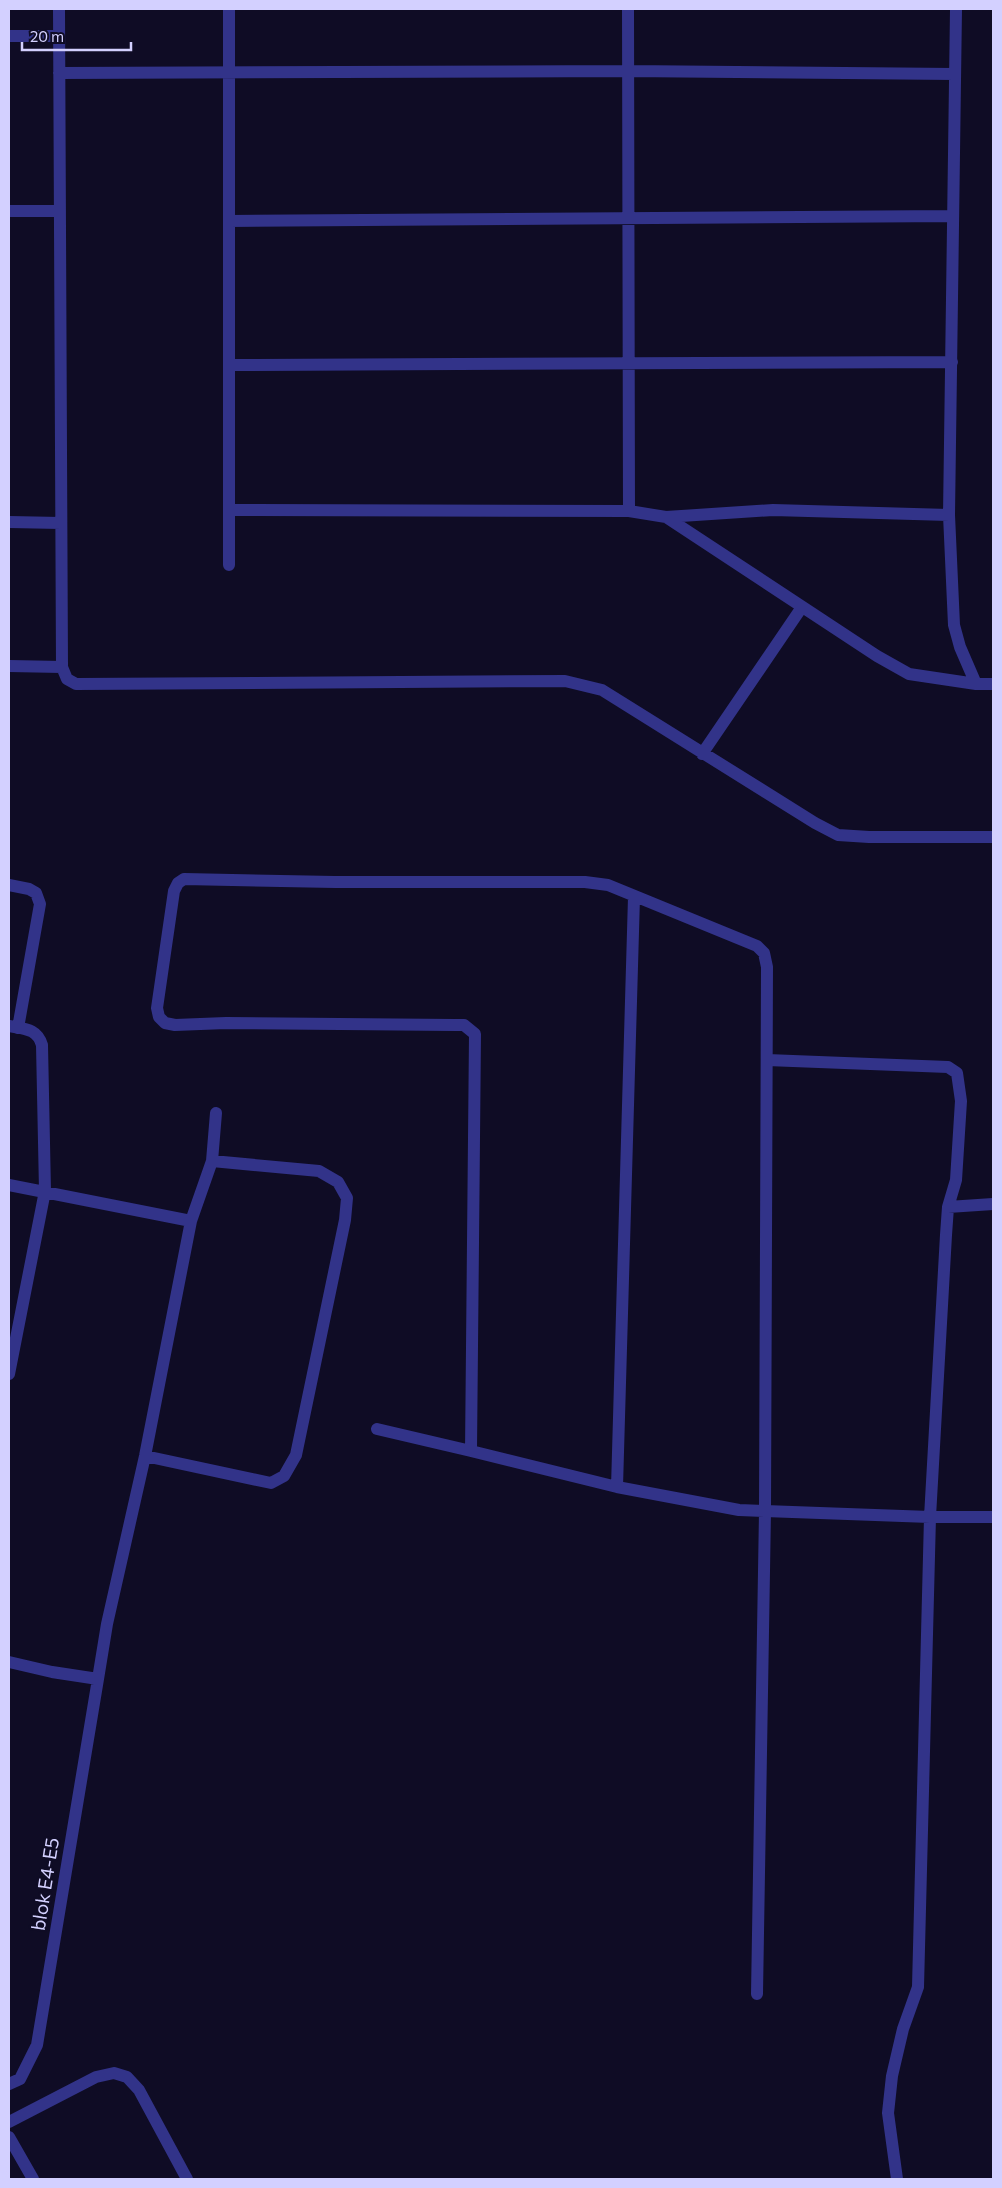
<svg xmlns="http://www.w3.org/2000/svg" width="1002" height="2188" viewBox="0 0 1002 2188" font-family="Commissioner,sans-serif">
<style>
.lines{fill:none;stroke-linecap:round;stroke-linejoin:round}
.street{stroke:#323389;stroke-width:12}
.labels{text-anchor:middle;stroke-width:4.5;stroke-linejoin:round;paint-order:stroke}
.street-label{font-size:19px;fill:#d3d0ff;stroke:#0f0c25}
</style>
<rect width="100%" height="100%" fill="#0f0c25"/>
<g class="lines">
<path class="street" d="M59,9L62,667L67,679L76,684L565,681L602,690L815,823L838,835L869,837H993
M229,9V565
M628,9L629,511
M9,36H59
M59,73L628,71L955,74
M9,211H60
M229,221L953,216
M229,365L952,362
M230,510L629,511L666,517L773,510L949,515
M666,517L877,656L909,674L976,684L960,647L954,625L949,515L956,9
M9,522L61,523
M9,666L62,667
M976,684H993
M702,754L802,607
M9,885L29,889L36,893L40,904L18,1028
M9,1026C24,1029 37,1028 42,1045L45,1191L9,1374
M767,1060L948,1067L957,1073L961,1101L956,1180L948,1207L946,1235L930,1517L918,1987L903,2029L892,2076L888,2113L897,2179
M9,1185L191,1221
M948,1207L993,1204
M377,1429L471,1451
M145,1456L271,1483L284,1476L296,1455L345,1220L347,1198L338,1182L319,1171L212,1161
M617,1487L634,897
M9,1662L52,1672L98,1679L107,1624L145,1456L191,1221L212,1161L216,1113
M757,1994L765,1511L767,967L764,953L757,946L608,885L585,882H335L184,879L178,883L174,891L157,1008L159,1017L165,1023L175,1025L226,1023L455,1025H464L475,1034L471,1451L617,1487L739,1510L765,1511L930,1517H993
M9,2084L20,2079L37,2045L98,1679
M9,2122L96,2077L114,2073L127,2077L139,2090L187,2179
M9,2137L33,2179"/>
</g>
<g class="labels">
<g class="street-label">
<text transform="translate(45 1884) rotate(-81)" y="7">blok E4-E5</text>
</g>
</g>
<rect width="1002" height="2188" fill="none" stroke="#d3d0ff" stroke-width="20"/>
<path d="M22 42v8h109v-8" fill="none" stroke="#d3d0ff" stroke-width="2.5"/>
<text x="30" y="42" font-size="15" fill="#d3d0ff" stroke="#0f0c25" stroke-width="4" paint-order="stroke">20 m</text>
</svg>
